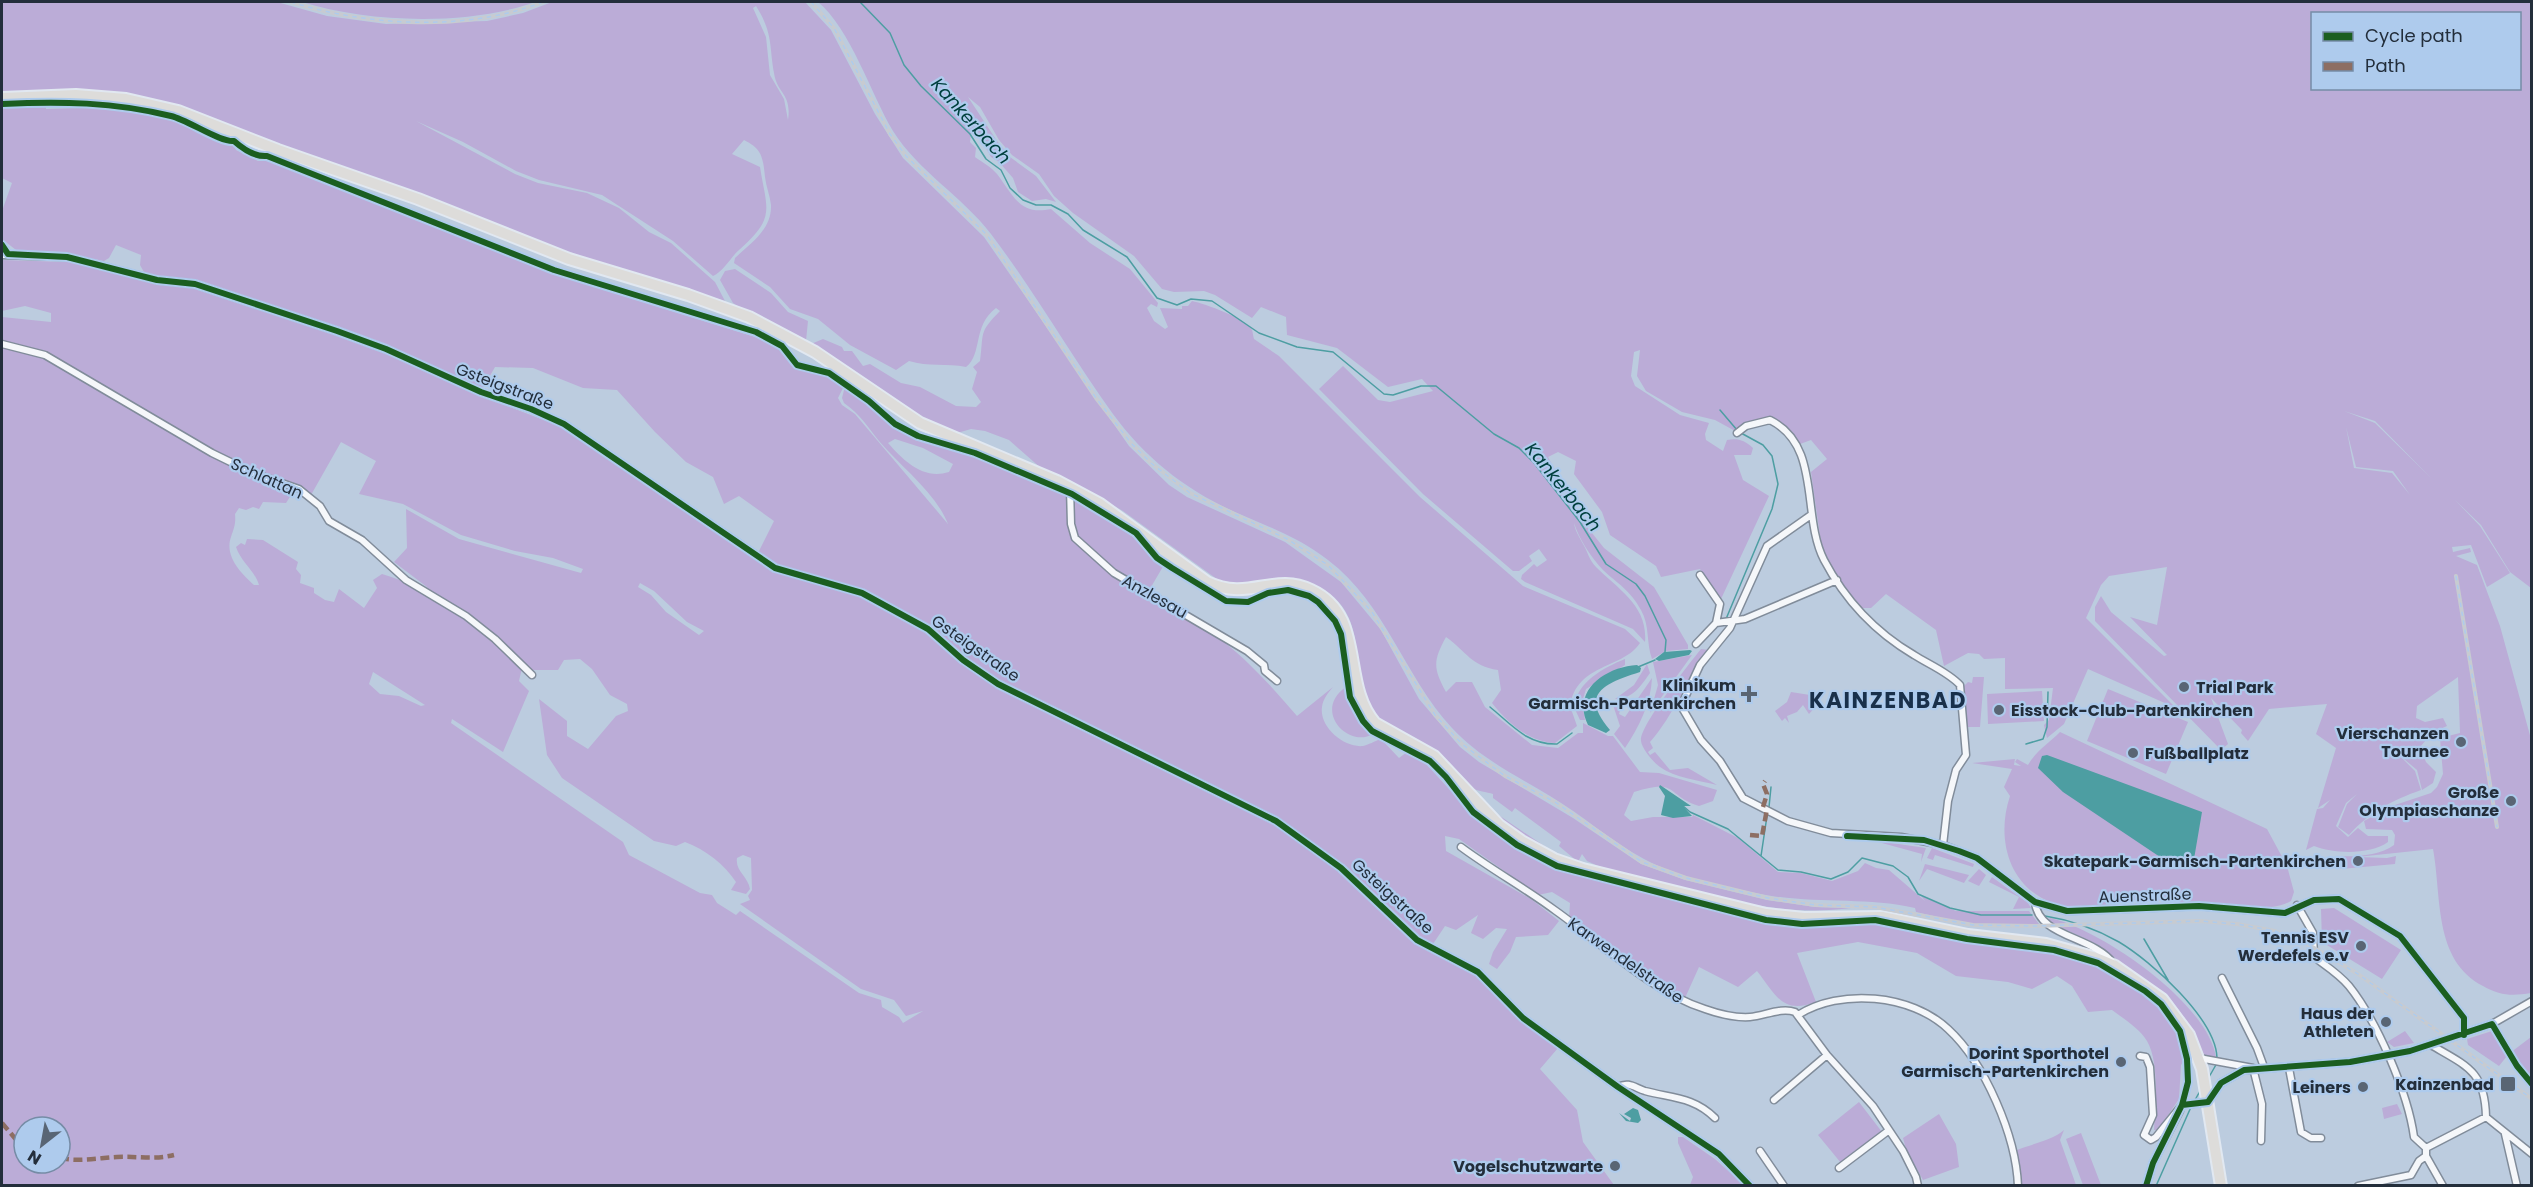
<svg xmlns="http://www.w3.org/2000/svg" width="2533" height="1187" viewBox="0 0 2533 1187" font-family="Poppins,sans-serif">
<style>
.green{fill:#bbacd7;fill-rule:evenodd}
.water{fill:#4d9ea2}
.lines{fill:none;stroke-linecap:round;stroke-linejoin:round}
.stream{stroke:#4d9ea2;stroke-width:1.5}
.street-casing{stroke:#818c9a;stroke-width:9}
.primary-casing{stroke:#e1e8f1;stroke-width:14}
.street{stroke:#f5f7fa;stroke-width:6}
.primary{stroke:#dddcda;stroke-width:10}
.rail-casing{stroke:#c7cbd1;stroke-width:4}
.rail{stroke:#aecbed;stroke-width:1.5;stroke-dasharray:4.5;stroke-linecap:butt}
.quiet{stroke:#8d6e63;stroke-width:4.5;stroke-dasharray:9 4.5;stroke-linecap:butt}
.cycleway-casing{stroke:#aecbed;stroke-width:10}
.cycleway{stroke:#1b5e20;stroke-width:6}
.poi-dot{fill:#596574;stroke:#aecbed;stroke-width:2}
.labels{text-anchor:middle;stroke-width:4.5;stroke-linejoin:round;paint-order:stroke}
.street-label{font-size:16px;fill:#232e3b;stroke:#aecbed}
.poi-label{font-size:16px;font-weight:bold;fill:#232e3b;stroke:#aecbed;text-anchor:end}
.water-label{font-size:18px;font-style:italic;fill:#00403e;stroke:#aecbed}
.district-label{font-size:22px;font-weight:bold;letter-spacing:1.5px;fill:#19304b;stroke:#aecbed}
</style>
<rect width="100%" height="100%" fill="#bcccdf"/>
<path class="green" d="M2,2H277L327,16L386,24L487,21L523,13L552,2H805L831,30L875,114L903,158L984,237L1129,446L1169,485L1187,497L1285,542L1341,582L1381,630L1419,699L1460,747L1479,762L1573,818L1641,864L1685,880L1767,900L1815,907L1851,908C1765,920 1688,885 1605,869L1587,861L1582,854L1578,862L1559,846L1561,842L1515,808L1512,812L1493,798V794C1487,792 1477,791 1472,788C1458,781 1449,762 1436,752C1416,736 1387,732 1372,709C1346,668 1373,613 1316,586C1285,571 1254,587 1221,582L1123,511L1073,482L1042,469L1009,440L985,431L971,429L957,433L920,417L811,344L823,339L842,347L844,351H852L863,366L870,364L901,383L920,387L956,406L976,407L981,402L972,389L977,372L973,367L980,361C984,333 978,333 1000,311L996,308C972,326 983,354 966,367C947,363 928,367 909,361L896,370L850,345L818,319L790,309L770,287L734,263L735,258C751,243 772,229 771,205C770,196 766,186 765,177C763,157 762,149 744,140L732,154L760,167C767,211 776,217 739,250C730,258 724,271 713,276L673,241L602,195L539,180L516,171L463,142L416,121L515,174L538,183L587,193L619,208L649,232L671,243L715,282L725,301L569,253L443,203L279,145L193,110L155,99L76,90L2,93ZM756,6C773,33 769,44 774,73C777,94 792,93 788,120L784,99L770,75L766,37L753,8Z
M302,2H535C468,26 369,23 302,2Z
M818,2H2531V588L2510,572L2481,525L2455,500L2480,526L2510,573L2487,587L2471,545L2452,547L2453,552L2470,548L2471,552L2456,556L2477,565L2500,626L2531,739V993C2513,996 2500,996 2483,986C2433,960 2442,897 2433,849L2357,857L2387,858L2396,856L2395,864L2341,869L2335,864L2340,856C2353,857 2380,856 2394,845L2395,835L2392,830L2366,829L2364,821L2392,806L2431,793L2437,787L2443,774L2440,738L2460,733L2458,677L2417,706L2416,718L2425,722L2443,718L2447,726L2433,732L2420,747L2426,762L2436,772L2433,783L2422,790L2417,770L2398,754L2415,771L2421,790C2393,800 2369,812 2349,835L2338,827L2347,804L2357,794L2346,803L2336,826L2348,837L2358,828L2368,836H2388V842C2370,855 2334,854 2314,846L2306,850L2317,809L2323,808L2330,800L2318,808L2336,748L2316,734L2327,704L2269,709L2248,741L2241,733L2242,730L2211,698L2228,744L2221,750L2095,621V607L2101,596L2111,612L2164,656L2167,655L2130,617L2157,625L2167,567L2109,576L2101,585L2086,618L2176,708L2088,669L2064,724L2047,738L2044,725L2049,720L2053,688L2005,689V658L1984,659L1979,654L1968,653L1944,666L1936,630L1886,594L1871,608H1856L1822,550L1811,472L1827,459L1811,440L1800,444L1782,423L1771,419L1737,432L1715,420L1682,412L1646,391L1637,376L1640,350L1634,352L1631,376L1635,386L1680,415L1709,423L1705,434L1706,440L1723,451L1727,440C1738,438 1744,440 1753,448L1751,455H1734L1743,480L1769,496L1721,599L1700,569L1661,577L1656,566L1610,535L1602,512L1574,474L1576,461L1558,452L1548,457L1559,477L1554,482L1557,486L1556,488L1604,548L1654,587L1688,645V649L1666,651L1652,659C1646,642 1650,626 1641,610C1630,590 1618,584 1603,570C1591,557 1579,539 1574,523C1575,531 1579,536 1583,544C1588,552 1589,560 1596,567C1619,590 1648,606 1645,642L1633,629L1525,582L1521,579L1522,575L1534,564L1537,567L1547,560L1539,549L1529,556L1532,561L1519,571H1513L1423,494L1319,389L1343,366L1378,400L1390,402L1433,391L1422,379L1388,387L1337,348L1287,335L1286,317L1261,307L1252,318L1215,295L1204,291L1174,292L1162,289L1134,256L1073,213L1054,196L1039,174L1012,155L999,140L980,107L968,97L997,141L1010,157L1036,176L1056,202L1046,199L1032,201L1018,192L1013,178L999,162L991,157L976,131L971,134L970,142L976,148L975,157C982,162 991,167 997,174C1013,195 1020,216 1051,209L1090,243L1130,269L1158,303L1157,307L1151,304L1147,308L1154,321L1165,329L1168,327L1160,308L1182,309V306H1188L1192,301C1205,304 1246,318 1252,330C1253,333 1253,336 1254,339L1279,356L1420,497L1523,586L1625,629L1640,643C1623,669 1577,663 1570,706L1577,726L1555,743C1528,741 1509,724 1492,703L1501,690L1498,670C1471,666 1467,652 1446,637C1433,661 1433,668 1446,692L1456,682H1472L1485,707L1532,745L1558,748L1578,733H1583V723L1608,736H1613L1640,772L1659,773L1717,790L1713,801L1699,806C1665,795 1679,778 1634,792L1624,815L1631,821L1653,817H1692L1693,815L1738,838L1778,872L1801,873L1832,881L1858,871L1865,863L1876,868L1889,870L1925,901L1921,896L1956,911H2029L2039,924C1999,931 1954,921 1916,912L1915,908C1866,897 1816,904 1766,895C1726,887 1680,878 1644,859C1611,841 1582,815 1550,796C1515,775 1480,758 1452,728C1404,676 1386,604 1328,560C1300,538 1267,526 1235,512C1186,490 1145,458 1113,414C1071,356 1035,292 991,234C962,196 919,172 893,131C871,94 850,28 818,2ZM2312,14H2520V88H2312ZM2344,411L2375,421L2431,478L2375,423ZM2346,427L2356,467L2393,471L2410,495L2392,473L2354,468Z
M46,104V109L82,108L84,104C128,108 192,114 226,144L233,143L236,150L258,161H274L334,183L588,285L771,342L784,350L792,364L800,370L829,375L844,386L838,398L842,405L855,414L948,524C936,493 901,467 879,441C867,426 860,414 844,403L842,398L844,390L847,388C870,404 889,424 914,436C932,445 955,447 975,455C1043,483 1110,513 1168,558L1144,599C1215,625 1249,660 1297,716L1333,687C1328,693 1323,699 1322,707C1319,727 1344,748 1363,746C1368,745 1375,741 1381,739L1399,758L1407,752L1427,765L1472,814L1496,832L1538,859L1574,875L1766,922L1802,926L1875,922L1968,941L2053,952L2097,965L2146,995L2169,1018L2179,1031L2185,1059L2181,1065L2179,1099L2158,1130H2154C2155,1106 2160,1063 2147,1041C2139,1028 2124,1019 2112,1010L2088,1012L2072,986L2057,976L2032,989L2008,982L1956,976L1917,953L1858,942L1797,953L1816,1002C1782,1015 1776,995 1757,971L1738,987L1699,967L1685,998L1657,983L1569,918L1570,903L1552,892L1538,895L1459,839L1445,836L1446,851L1531,899L1559,921L1548,935L1516,937L1510,952L1497,969L1489,964L1493,952L1507,929L1496,928L1483,939L1471,933L1478,915L1456,930L1445,926L1429,950L1476,975L1558,1048L1540,1069L1577,1110L1583,1142L1614,1185H2V347L44,357L252,475L295,489L286,503L263,502L259,509L253,507L246,510L239,508L235,514C236,524 234,528 231,537C224,557 242,574 254,585H259C255,571 241,562 236,547L241,543L245,545L247,539L263,540L298,562L296,569L301,575L300,583L314,588V593L325,600L334,602L339,589L364,608L377,588L373,580L382,574C433,588 484,633 522,668L519,681L529,691L503,752L452,719L451,723L623,842L629,855L700,893L712,895L717,903L736,915L740,911L859,993L881,1000L882,1007L899,1017L903,1023L923,1011L906,1016L894,1000L861,989L740,904L750,900L748,896L752,890L751,858L743,855L737,858C735,871 748,876 750,889L746,894L731,890L736,882C724,864 706,850 685,842L676,846L654,841L562,778L547,755L539,699L567,721V736L588,749L616,716L628,711L627,704L610,695L592,669L580,659L564,660L558,670H530L497,638L428,591L427,587L394,562L407,548L406,509L459,539L581,573L583,569L553,558L515,551L461,535L403,504L359,494L376,461L341,442L311,495L302,488L254,470L213,451L63,363L2,342V317L51,322V313L25,306L2,311V260L68,262L149,281L140,265L141,255L116,245L109,258L104,261L67,254L16,250L2,239V211L12,183L2,178V106ZM283,308L436,371L432,374L385,352L285,315ZM495,367L533,368L583,388L617,390L655,432L686,462L713,477L724,504L739,496L774,521L755,559L562,427L479,395ZM895,439L923,448L953,464L949,472C923,480 904,461 888,443ZM640,583L654,591L687,622L704,631L699,635L666,612L651,595L638,587ZM373,672L425,705L421,706L399,696L380,694L369,684ZM24,1127H60V1163H24Z
M735,269L771,293L788,312L808,321L806,341L745,311L733,303L720,280L725,271Z
M1701,649L1709,650C1686,679 1675,714 1650,742L1653,748L1648,752L1650,755L1655,752L1670,770L1688,768L1717,785C1698,780 1675,778 1660,767C1653,762 1642,749 1641,741C1639,726 1690,663 1701,649Z
M1692,655L1650,713L1658,685L1653,662Z
M1625,659V665L1586,689L1582,702L1585,720H1580L1574,707C1577,682 1603,668 1625,659Z
M1647,664L1650,673C1639,688 1634,698 1615,699L1634,685Z
M1973,677H1984L1980,727H1967L1964,686L1968,682L1972,683Z
M1652,678C1651,703 1639,727 1625,748L1614,734L1620,726L1613,705L1622,704L1619,714L1625,717Z
M1346,687L1353,713L1373,734C1348,749 1312,710 1346,687Z
M2108,689L2188,722L2166,774L2087,741Z
M2042,691L2044,721L1988,724L1987,694Z
M1791,692L1810,695L1817,705L1809,714L1803,705L1797,712L1787,716L1789,723L1785,718L1782,721L1775,711L1787,702Z
M2060,732L2267,829L2287,866L2294,892L2291,901C2265,917 2189,902 2156,900C2128,897 2103,909 2075,907C2015,903 1993,847 2010,796L2004,787L2012,769L1972,763L2015,759L2014,765L2021,766L2015,762L2017,759L2028,765C2036,751 2048,744 2060,732Z
M1478,801L1553,852L1565,858L1530,843Z
M1871,840L1926,848L1921,862L1922,854Z
M1932,848L1974,864L1973,867L1935,855L1933,860L1927,858Z
M1925,864L1969,875L1964,883L1927,869L1919,881Z
M1979,869L1986,875L1979,886L1968,881Z
M1992,877L2028,903L2031,908L2013,909L2019,897L1989,882Z
M2334,908L2401,950L2382,979L2322,942L2321,909Z
M2050,918C2100,929 2209,1003 2216,1058L2205,1057L2191,1027L2166,997L2098,945L2048,921Z
M2405,1031L2414,1043L2394,1047L2387,1042Z
M2492,1031L2507,1056L2499,1066L2468,1045L2467,1039Z
M2531,1037V1081L2510,1053Z
M1859,1102L1882,1132L1841,1163L1818,1135Z
M2397,1104L2402,1114L2384,1119L2382,1108Z
M1939,1114L1956,1144L1959,1167L1923,1180L1906,1149L1903,1138Z
M2064,1130L2060,1140L2076,1185H2022L2017,1150C2032,1144 2053,1140 2064,1130Z
M2081,1133L2101,1185H2083L2066,1139Z
M1678,1137H1683L1715,1159L1744,1185H1690L1693,1177L1678,1143Z"/>
<path class="water" d="M1690,650L1692,651L1689,655L1659,661L1655,659L1664,652Z
M1637,665L1641,668L1640,672C1606,683 1578,693 1610,730L1606,733L1588,725C1571,691 1605,667 1637,665Z
M2047,755L2202,812L2194,859L2176,866L2169,863L2063,792L2038,768L2042,756Z
M1660,785L1691,806H1683L1692,816L1673,818L1661,815L1665,796L1659,787Z
M1633,1108L1638,1110L1641,1120L1638,1123L1626,1121L1619,1113L1630,1121L1631,1118L1624,1114Z"/>
<g class="lines">
<path class="stream" d="M860,2L890,33L904,65L921,86L970,134L986,159L1001,170L1010,188L1023,200L1036,205H1051L1068,214L1083,230L1127,257L1157,298L1177,305L1191,299L1212,301L1259,333L1297,347L1333,352L1384,394L1393,395L1421,386H1436L1494,434L1519,448L1534,463L1580,522L1606,564L1636,584L1645,596L1666,640L1665,652
M1720,410L1737,430
M1726,619L1772,509L1778,484L1772,456L1763,445L1741,433
M1638,667L1655,660
M1490,707C1511,724 1527,745 1557,744L1572,733
M2026,744L2043,739L2047,727L2048,692
M1682,805L1690,812L1728,829L1778,870L1801,872L1831,879L1848,872L1862,858L1893,866L1908,877L1918,894L1950,908L1981,915H2032
M1769,807L1771,787
M1761,856L1767,816
M2045,916C2071,920 2096,929 2119,942C2151,961 2216,1019 2217,1058
M2144,939L2168,980
M2209,1077L2217,1063
M2195,1100L2200,1091
M2156,1186L2191,1107"/>
<defs>
<path id="street" d="M2,245L8,254
M2,255L67,257L157,280L195,284L337,331L386,349L481,392L531,409L564,424L775,568L862,593L928,629L963,660L998,684L1276,821L1341,868L1417,940L1478,972L1523,1018L1618,1087L1719,1154L1750,1186
M2,344L45,355L212,453L253,473L299,489L320,506L329,521L362,540L406,580L466,616L495,639L532,675
M1737,433L1746,426L1770,420C1822,446 1801,515 1824,560C1845,600 1875,632 1914,655C1928,664 1948,672 1960,685L1966,755L1956,770L1948,801L1943,845
M1070,488L1071,524L1075,538L1114,573L1247,651L1264,665L1265,671L1277,681
M1811,515L1767,546L1730,628L1700,665L1681,706L1701,740L1720,761L1743,798L1788,821L1831,833L1901,837L1943,845L1977,858L2035,902L2067,911L2199,906L2285,913L2314,900L2339,899L2400,936L2464,1018V1035
M1700,575L1720,604L1716,623
M1696,644L1716,623L1745,619L1837,580
M1461,847C1492,870 1525,888 1556,911C1601,943 1652,992 1705,1009C1719,1014 1734,1018 1750,1017C1764,1016 1781,1007 1795,1012L1827,1055L1873,1106L1903,1151L1916,1177L1918,1186
M2035,902C2038,937 2093,936 2113,963
M2297,905L2313,933L2314,957C2326,966 2339,974 2349,986C2377,1021 2408,1093 2414,1137L2426,1148V1156L2443,1186
M2222,978L2257,1048L2264,1067
M1798,1015C1840,988 1911,994 1948,1029C1985,1063 2016,1136 2018,1186
M2431,1045C2467,1066 2485,1071 2486,1117
M2140,1056L2146,1057L2150,1067L2153,1115L2144,1135L2151,1140L2156,1137L2182,1105L2208,1102L2221,1083L2244,1070L2350,1062L2410,1051L2492,1024L2532,1001
M2199,1058L2253,1068L2262,1104L2261,1141
M2289,1068L2301,1132L2311,1138H2321
M1618,1087C1629,1081 1635,1088 1645,1091C1672,1098 1694,1097 1715,1118
M1774,1100L1827,1055
M2505,1134L2517,1186
M2426,1148L2486,1117L2532,1154
M1760,1151L1784,1186
M1839,1168L1888,1131
M2146,1186L2153,1163L2180,1111
M2358,1186L2411,1175L2419,1161L2426,1156"/>
<path id="primary" d="M2,98L76,95L126,99L178,111L278,150L418,199L569,259L688,295L749,317L815,352L920,423L1057,481L1100,504L1207,582C1249,602 1274,572 1311,590C1367,616 1340,683 1375,723L1434,756L1499,825L1523,842L1554,859L1583,869L1766,914L1804,918L1882,917L1968,935L2046,944L2093,957L2115,966L2162,999L2189,1035L2202,1069L2221,1186"/>
</defs>
<use href="#street" class="street-casing"/>
<use href="#primary" class="primary-casing"/>
<use href="#street" class="street"/>
<use href="#primary" class="primary"/>
<defs>
<path id="rail" d="M291,2C368,26 466,32 543,2
M811,2L834,28L890,134L906,156L987,235L1096,398L1131,443L1151,463L1190,493L1287,539L1328,565L1372,612L1435,715L1462,744L1505,776L1555,802L1642,862L1686,878L1768,898L1815,905L1875,907L1973,925L2035,926L2199,921L2237,924L2275,931L2309,945L2358,974L2532,1099
M2456,576L2497,827"/>
</defs>
<use href="#rail" class="rail-casing"/>
<use href="#rail" class="rail"/>
<path class="quiet" d="M1763,807L1767,794L1763,784L1765,781
M1750,835L1762,836L1767,809
M2,1123L24,1149
M60,1158C79,1162 98,1158 117,1157C137,1156 154,1160 174,1155"/>
<defs>
<path id="cycleway" d="M2,104C60,101 114,102 171,116C188,120 221,143 234,141C243,149 255,157 267,156L554,270L756,332L782,346L797,365L829,373L869,401L895,424L918,436L975,453L1072,494L1136,533L1157,558L1172,568L1226,601L1248,602L1268,593L1288,590L1309,596L1318,602L1335,621L1341,634L1350,697L1363,721L1372,731L1430,761L1446,777L1473,812L1517,845L1557,866L1766,920L1802,924L1875,920L1967,939L2054,950L2098,963L2145,991L2161,1004L2180,1031L2187,1059L2188,1082L2182,1105L2153,1163L2146,1186
M2,245L8,254L67,257L157,280L195,284L337,331L386,349L481,392L531,409L564,424L775,568L862,593L928,629L963,660L998,684L1276,821L1341,868L1417,940L1478,972L1523,1018L1618,1087L1719,1154L1750,1186
M1847,836L1924,840L1959,851L1977,858L2035,902L2067,911L2199,906L2285,913L2314,900L2339,899L2400,936L2464,1018V1035
M2182,1105L2208,1102L2221,1083L2244,1070L2350,1062L2410,1051L2492,1024L2517,1066L2532,1084"/>
</defs>
<use href="#cycleway" class="cycleway-casing"/>
<use href="#cycleway" class="cycleway"/>
</g>
<g class="poi-dot">
<circle cx="2184" cy="687" r="6"/>
<path d="M1746 685h6v6h6v6h-6v6h-6v-6h-6v-6h6z"/>
<circle cx="1999" cy="710" r="6"/>
<circle cx="2461" cy="742" r="6"/>
<circle cx="2133" cy="753" r="6"/>
<circle cx="2511" cy="801" r="6"/>
<circle cx="2358" cy="861" r="6"/>
<circle cx="2361" cy="946" r="6"/>
<circle cx="2386" cy="1022" r="6"/>
<circle cx="2121" cy="1062" r="6"/>
<rect x="2500" y="1076" width="16" height="16" rx="3"/>
<circle cx="2363" cy="1087" r="6"/>
<circle cx="1615" cy="1166" r="6"/>
</g>
<g class="labels">
<g class="street-label">
<text transform="translate(505 386) rotate(21)" y="6">Gsteigstraße</text>
<text transform="translate(267 478) rotate(24)" y="6">Schlattan</text>
<text transform="translate(1155 596) rotate(29)" y="6">Anzlesau</text>
<text transform="translate(976 648) rotate(35)" y="6">Gsteigstraße</text>
<text transform="translate(2145 895) rotate(-2)" y="6">Auenstraße</text>
<text transform="translate(1393 896) rotate(42)" y="6">Gsteigstraße</text>
<text transform="translate(1626 960) rotate(35)" y="6">Karwendelstraße</text>
</g>
<g class="poi-label">
<text x="1736" y="691">Klinikum<tspan x="1736" dy="18">Garmisch-Partenkirchen</tspan></text>
<text x="2196" y="693" text-anchor="start">Trial Park</text>
<text x="2011" y="716" text-anchor="start">Eisstock-Club-Partenkirchen</text>
<text x="2449" y="739">Vierschanzen<tspan x="2449" dy="18">Tournee</tspan></text>
<text x="2145" y="759" text-anchor="start">Fußballplatz</text>
<text x="2499" y="798">Große<tspan x="2499" dy="18">Olympiaschanze</tspan></text>
<text x="2346" y="867">Skatepark-Garmisch-Partenkirchen</text>
<text x="2349" y="943">Tennis ESV<tspan x="2349" dy="18">Werdefels e.v</tspan></text>
<text x="2374" y="1019">Haus der<tspan x="2374" dy="18">Athleten</tspan></text>
<text x="2109" y="1059">Dorint Sporthotel<tspan x="2109" dy="18">Garmisch-Partenkirchen</tspan></text>
<text x="2494" y="1090">Kainzenbad</text>
<text x="2351" y="1093">Leiners</text>
<text x="1603" y="1172">Vogelschutzwarte</text>
</g>
<g class="water-label">
<text transform="translate(971 121) rotate(48)" y="6">Kankerbach</text>
<text transform="translate(1563 487) rotate(51)" y="6">Kankerbach</text>
</g>
<g class="district-label">
<text x="1888" y="708">KAINZENBAD</text>
</g>
</g>
<rect width="2533" height="1187" fill="none" stroke="#232e3b" stroke-width="6"/>
<rect x="2311" y="12" width="210" height="78" fill="#aecbed" stroke="#768ca6" stroke-width="1.5"/>
<rect x="2323" y="32" width="30" height="9" fill="#1b5e20" stroke="#768ca6" stroke-width="1.5"/>
<text x="2365" y="42" font-size="18" fill="#232e3b">Cycle path</text>
<rect x="2323" y="62" width="30" height="9" fill="#8d6e63" stroke="#768ca6" stroke-width="1.5"/>
<text x="2365" y="72" font-size="18" fill="#232e3b">Path</text>
<g transform="translate(42 1145) rotate(211)"><circle r="28" fill="#aecbed" stroke="#768ca6" stroke-width="1.5"/>
<path d="M0-4.5L10 22L0 15L-10 22Z" fill="#596574"/>
<text y="-9" font-size="16" font-weight="bold" text-anchor="middle" fill="#232e3b">N</text>
</g>
</svg>
